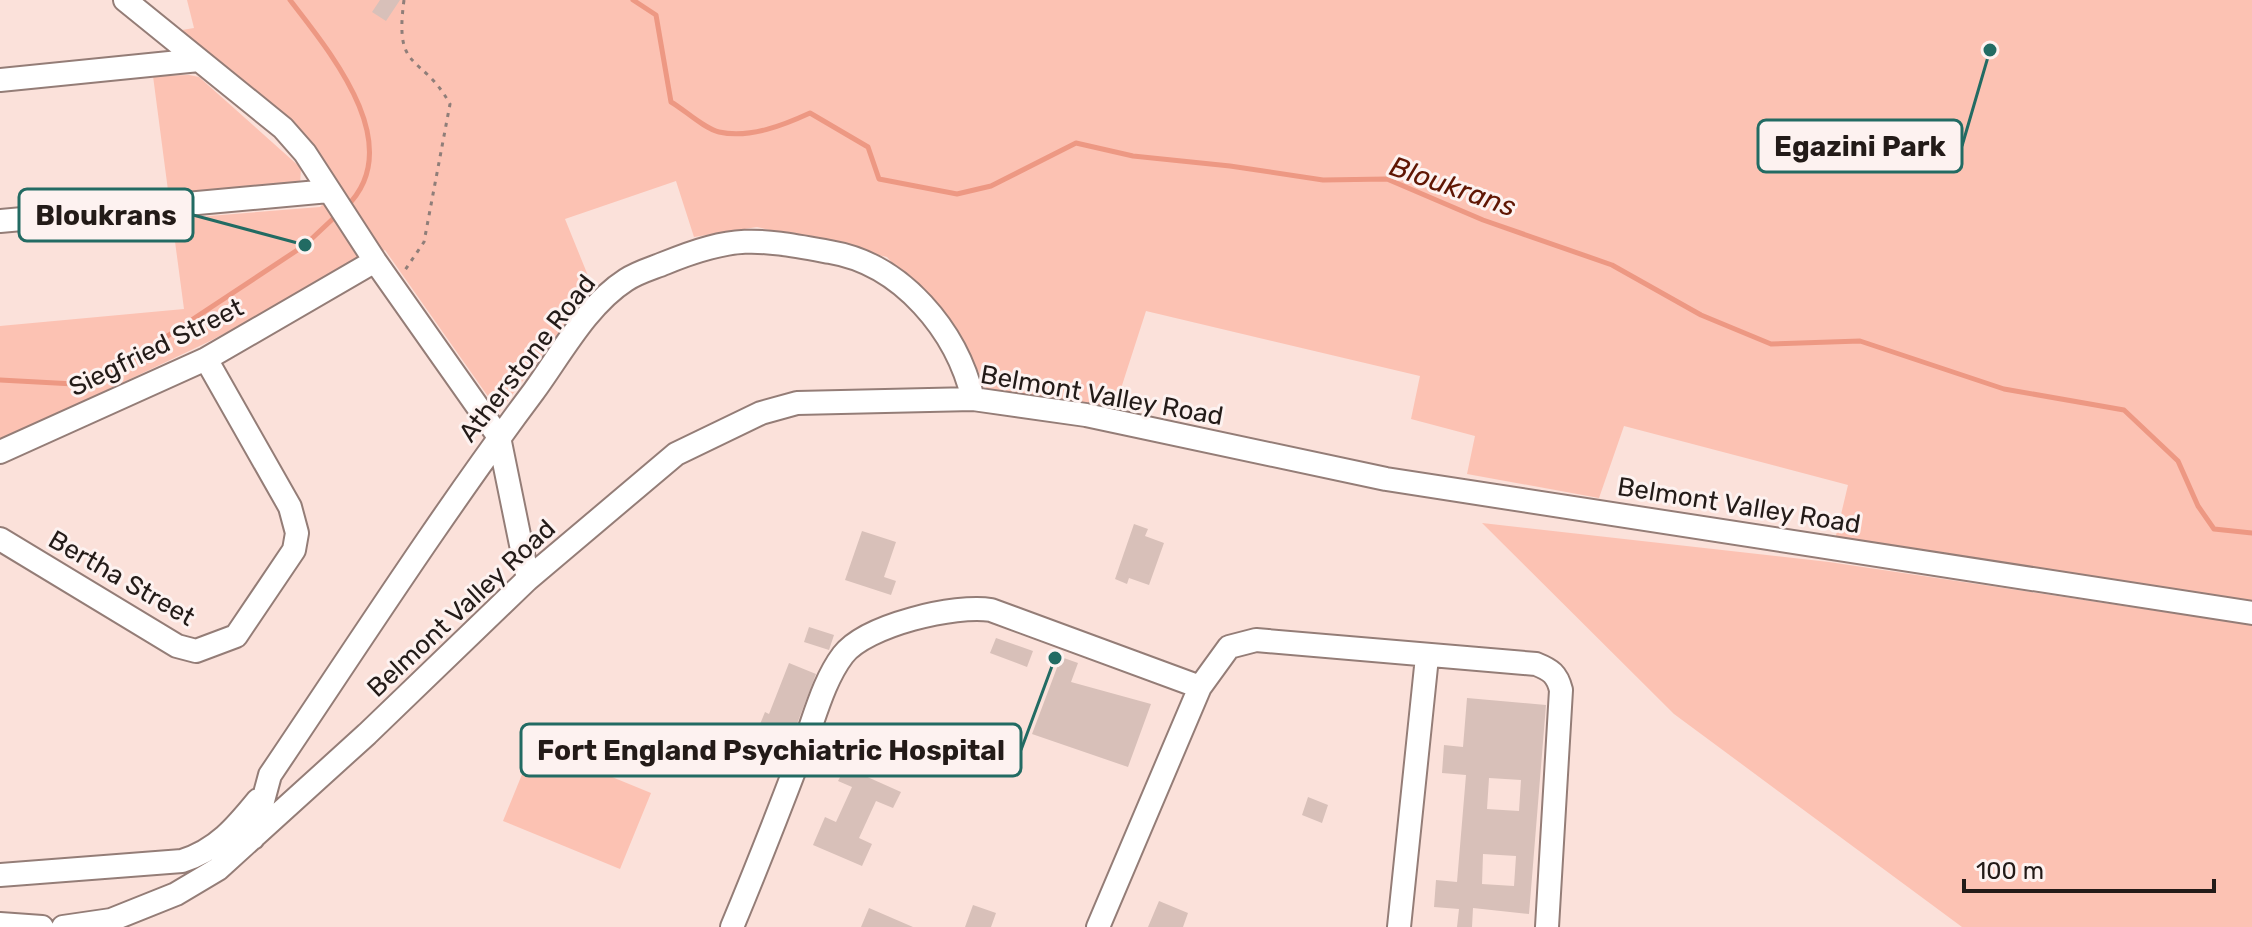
<svg xmlns="http://www.w3.org/2000/svg" width="2252" height="927" viewBox="0 0 2252 927" font-family="Rubik,sans-serif">
<style>
.green{fill:#fcc2b3}
.lines{fill:none;stroke-linecap:round;stroke-linejoin:round}
.stream{stroke:#ed9883;stroke-width:5}
.building{fill:#d8c0b9;fill-rule:evenodd}
.minor-casing{stroke:#947d77;stroke-width:26}
.path{stroke:#8f7e79;stroke-width:3;stroke-dasharray:4 6;stroke-linecap:butt}
.minor{stroke:#fff;stroke-width:22}
.labels{text-anchor:middle;stroke-width:6;stroke-linejoin:round;paint-order:stroke}
.street-label{font-size:26px;fill:#231b18;stroke:#fdf2f0}
.water-label{font-size:28px;font-style:italic;fill:#601603;stroke:#fdf2f0}
.leader{fill:none;stroke:#226b63;stroke-width:3}
.callout-dot{fill:#226b63;stroke:#fdf2f0;stroke-width:3}
.callout{fill:#fdf2f0;stroke:#226b63;stroke-width:3}
.callout-label{font-size:28px;text-anchor:middle;font-weight:bold;fill:#231b18}
</style>
<rect width="100%" height="100%" fill="#fbe1da"/>
<path class="green" d="M187,0H2252V605L1834,544L1848,485L1624,426L1599,498L1467,474L1475,436L1411,419L1420,376L1146,311L1115,407L989,393L966,346L887,257L757,227L694,237L676,181L565,219L593,288L499,412L385,250L210,341L0,441V326L184,309L172,219L320,207L339,188L176,31L194,28Z
M189,75L199,77L301,168L300,185L169,198L153,76Z
M1482,523L1829,562L2252,625V927H1962L1674,714Z
M534,745L651,793L620,869L503,821Z"/>
<g class="lines">
<path class="stream" d="M290,0C330,52 409,146 346,207
M633,0L656,15L671,102C685,110 703,128 719,132C749,139 784,125 810,113L868,147L879,179L957,194L991,186L1076,143L1133,156L1230,166L1323,180L1387,179L1483,220L1612,265L1701,315L1771,344L1860,341L2004,389L2124,410L2178,461L2198,506L2214,529L2252,533
M0,380L74,384L116,370L305,245L338,214"/>
</g>
<path class="building" d="M380,0H400L386,21L372,12Z
M1134,524L1148,529L1145,536L1164,543L1149,585L1129,578L1127,584L1115,579Z
M862,531L896,542L884,577L896,581L891,595L845,580Z
M809,627L834,635L829,650L804,642Z
M996,638L1033,651L1027,667L990,653Z
M1061,657L1078,663L1071,682L1151,704L1128,767L1032,734Z
M789,663L816,674L781,766L748,753L765,712L769,714Z
M1467,698L1546,705L1529,914L1473,908L1472,927H1457L1459,909L1434,907L1436,880L1457,882L1466,775L1442,773L1444,745L1463,747ZM1489,778L1521,780L1519,811L1487,809ZM1483,854L1516,856L1514,886L1482,884Z
M845,767L901,792L893,808L876,801L859,838L872,844L862,866L813,845L825,817L836,822L852,787L838,781Z
M1308,797L1328,805L1322,823L1302,815Z
M1159,901L1188,913L1183,927H1148Z
M973,905L996,913L991,927H965Z
M869,908L913,927H861Z"/>
<g class="lines">
<defs>
<path id="minor" d="M125,0L283,128L305,153L375,261L499,437L528,579
M0,80L199,60
M0,221L329,191
M0,452L206,359L375,261
M0,539L177,646L196,651L236,636L294,550L297,533L290,507L206,359
M253,838L270,775C357,646 441,515 534,391C561,354 587,305 626,280C638,272 653,268 665,263C736,234 757,239 830,252C902,264 957,331 973,399
M0,875L182,861C217,850 236,827 258,800
M0,924L42,927
M63,927L111,920L176,894L218,869L367,734L528,579L676,454L761,413L797,403L973,399L1086,415L1386,479L2252,613
M732,927C757,867 781,806 804,745C815,716 824,680 843,655C866,625 956,604 991,610L1200,687
M1098,927L1200,687L1229,647L1256,640L1536,664C1551,670 1557,674 1561,690L1547,927
M1399,927L1427,657"/>
</defs>
<use href="#minor" class="minor-casing"/>
<path class="path" d="M404,0C394,74 421,52 450,104L424,242L405,270"/>
<use href="#minor" class="minor"/>
</g>
<g class="labels">
<g class="street-label">
<text transform="translate(156 347) rotate(-26)" y="9">Siegfried Street</text>
<text transform="translate(527 358) rotate(-52)" y="9">Atherstone Road</text>
<text transform="translate(1102 395) rotate(10)" y="9">Belmont Valley Road</text>
<text transform="translate(1739 505) rotate(9)" y="9">Belmont Valley Road</text>
<text transform="translate(122 578) rotate(30)" y="9">Bertha Street</text>
<text transform="translate(461 608) rotate(-43)" y="9">Belmont Valley Road</text>
</g>
<g class="water-label">
<text transform="translate(1453 186) rotate(19)" y="10">Bloukrans</text>
</g>
</g>
<path class="leader" d="M1990 50L1962 146M305 245L193 215M1055 658L1021 750"/>
<g class="callout-dot">
<circle cx="1990" cy="50" r="8"/>
<circle cx="305" cy="245" r="8"/>
<circle cx="1055" cy="658" r="8"/>
</g>
<g class="callout">
<rect x="1758" y="120" width="204" height="52" rx="8"/>
<rect x="19" y="189" width="174" height="52" rx="8"/>
<rect x="521" y="724" width="500" height="52" rx="8"/>
</g>
<g class="callout-label">
<text x="1860" y="156">Egazini Park</text>
<text x="106" y="225">Bloukrans</text>
<text x="771" y="760">Fort England Psychiatric Hospital</text>
</g>
<path d="M1964 879v12h250v-12" fill="none" stroke="#231b18" stroke-width="4"/>
<text x="1976" y="879" font-size="24" fill="#231b18" stroke="#fdf2f0" stroke-width="6" paint-order="stroke">100 m</text>
</svg>
